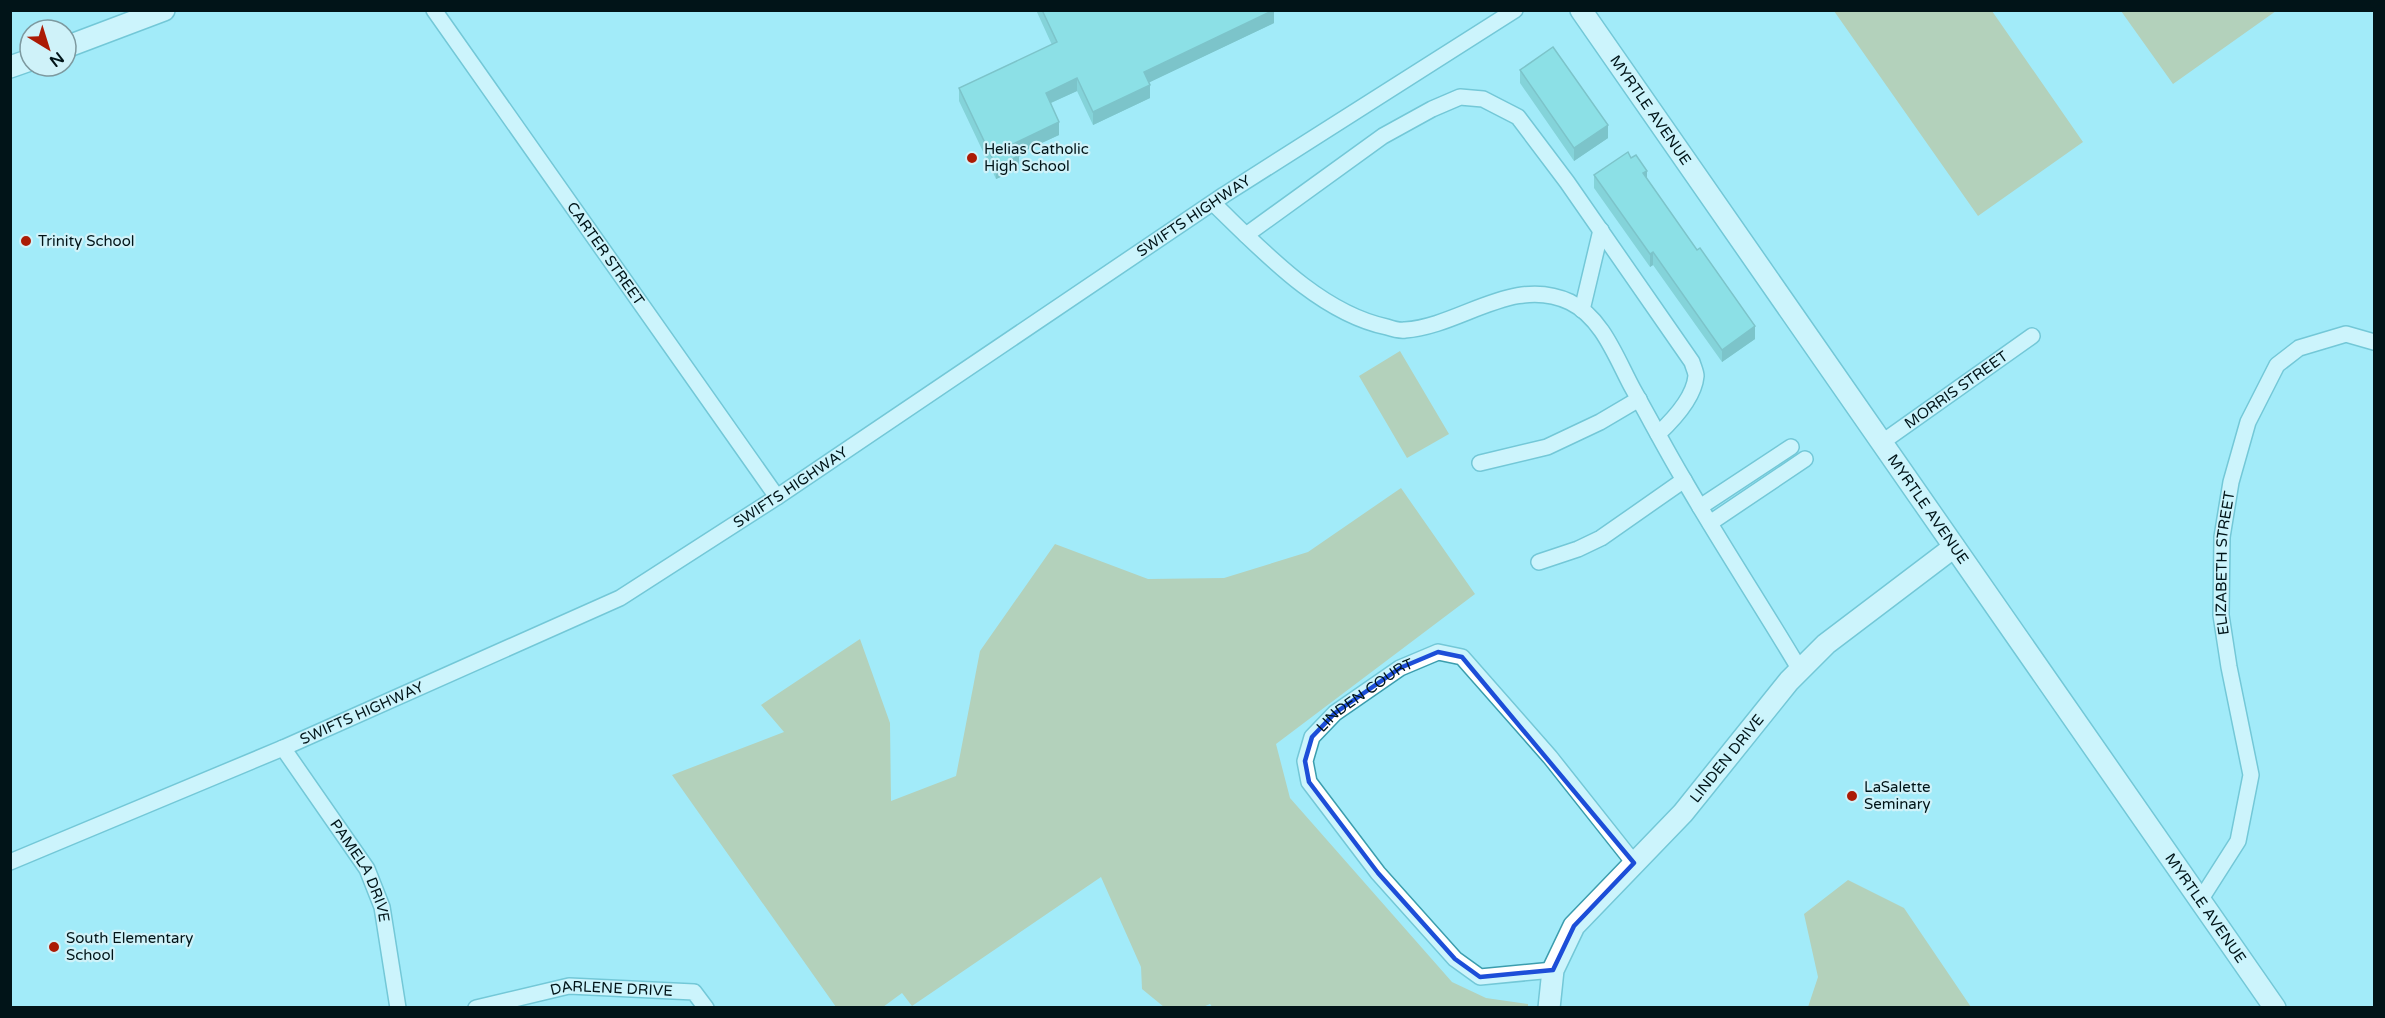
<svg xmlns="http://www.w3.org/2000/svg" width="2385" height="1018" viewBox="0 0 2385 1018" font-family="'Varela Round',sans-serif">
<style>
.green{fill:#c7b170}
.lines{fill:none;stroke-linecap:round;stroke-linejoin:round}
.street-casing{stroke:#3b9dae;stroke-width:18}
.secondary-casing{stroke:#3b9dae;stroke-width:24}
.street{stroke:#fff;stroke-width:15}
.secondary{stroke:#fff;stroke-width:21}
.wall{fill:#61b5b1}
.shaded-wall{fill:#4f9490}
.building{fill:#71d3ce;stroke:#4f9490;stroke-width:1.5}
.marked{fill:none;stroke:#1d4ed8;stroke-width:4.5;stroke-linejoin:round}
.poi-dot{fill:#ab1b05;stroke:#cff2f9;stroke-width:2}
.labels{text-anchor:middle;stroke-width:4.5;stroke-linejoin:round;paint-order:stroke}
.street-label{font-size:15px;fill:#011418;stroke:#cff2f9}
.poi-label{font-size:15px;fill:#011418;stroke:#cff2f9;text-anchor:start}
</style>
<rect width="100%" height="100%" fill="#a3ebf9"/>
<path class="green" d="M1834,11H1992L2083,142L1978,216Z
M2121,11H2276L2173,84Z
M1400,351L1449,434L1407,458L1359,376Z
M1401,488L1475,594L1276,744L1290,798L1452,982L1486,998L1528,1004V1007L1213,1008L1210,1004L1203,1007H1164L1142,989L1141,967L1101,877L912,1006L902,993L883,1007H836L672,775L784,732L761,705L860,639L890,723L891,801L956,776L980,651L1055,544L1148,579L1224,578L1308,552Z
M1848,880L1904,908L1971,1007H1808L1818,977L1804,914Z"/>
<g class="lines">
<defs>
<g id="street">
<path id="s1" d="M434,10L777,497"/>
<path d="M1213,203C1261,249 1319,313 1387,327C1393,329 1399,331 1405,330C1461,326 1513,275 1570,302C1603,318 1617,360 1633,389C1650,419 1666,450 1684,480C1721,544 1762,606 1800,670"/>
<path d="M1246,235L1383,136L1432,109L1460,97L1483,99L1518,117L1567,182L1692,362C1693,366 1696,372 1696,376C1694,398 1673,420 1658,434"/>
<path d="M1582,310L1601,230"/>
<path id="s2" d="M1881,443L2032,336"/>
<path d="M1480,463L1547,447L1600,422L1639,399"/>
<path d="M1700,507L1791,447"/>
<path d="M1710,523L1805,459"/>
<path d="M1539,562L1578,549L1601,538L1684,480"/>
<path id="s3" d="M283,748L367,869L382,907L398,1008"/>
<path id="s4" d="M10,862L283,748L620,598L777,497L1224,195L1515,10"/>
<path id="s5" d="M2201,899L2238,841L2251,775L2229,667L2221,615L2222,537L2231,482L2248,422L2277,365L2299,348L2346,334L2374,342"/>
<path id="s6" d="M1553,970L1480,977L1455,959L1378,873L1309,782L1305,761L1312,737L1335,713L1400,668L1438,652L1462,657L1550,757L1634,863"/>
<path id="s7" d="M476,1008L569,986L694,992L706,1008"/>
</g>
<g id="secondary">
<path id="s8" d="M1581,10L2275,1008"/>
<path d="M66,47L164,10"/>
<path d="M10,67L30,60"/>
<path id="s9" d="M1549,1008L1553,970L1574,926L1683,813L1789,681L1826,644L1954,547"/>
</g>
</defs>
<use href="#street" class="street-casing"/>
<use href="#secondary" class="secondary-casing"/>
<use href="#street" class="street"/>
<use href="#secondary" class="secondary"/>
</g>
<path class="wall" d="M1036,10H1274V23L1149,82L1150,98L1093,125L1077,91L1051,103L1059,135L1018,154L1019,169L996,179L959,101V88L1052,45Z
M1520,70L1608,138L1574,161L1520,83Z
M1594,175L1647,179L1755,339L1722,362L1653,265L1650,267L1594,188Z"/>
<path class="shaded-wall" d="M1274,10V23L1144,85V72Z
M1077,78V91L1046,105V93Z
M1150,85V98L1093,125V112Z
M1059,122V135L1013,156V144Z
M1608,125V138L1574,161V148Z
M1019,156V169L996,179V166Z
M1647,171V184L1643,173Z
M1653,252V265L1650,267V254Z
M1755,326V339L1722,362V350Z"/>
<path class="building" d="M1042,10H1274L1144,72L1150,85L1093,112L1077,78L1046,93L1059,122L1013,144L1019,156L996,166L959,88L1057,42Z
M1553,47L1608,125L1574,148L1520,70Z
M1628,152L1631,158L1636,155L1647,171L1643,173L1697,250L1700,248L1755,326L1722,350L1653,252L1650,254L1594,175Z"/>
<path d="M0 0H2385V1018H0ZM1438,652L1462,657L1634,863L1574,926L1553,970L1480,977L1455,959L1378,873L1309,782L1305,761L1312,737L1335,713L1400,668Z" fill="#a3ebf9" fill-opacity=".55" fill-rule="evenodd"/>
<path class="marked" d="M1438,652L1462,657L1634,863L1574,926L1553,970L1480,977L1455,959L1378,873L1309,782L1305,761L1312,737L1335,713L1400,668Z"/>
<g class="poi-dot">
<circle cx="972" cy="158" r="6"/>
<circle cx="26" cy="241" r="6"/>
<circle cx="1852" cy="796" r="6"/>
<circle cx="54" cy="947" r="6"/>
</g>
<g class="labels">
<g class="street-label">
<text dy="5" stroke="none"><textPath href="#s8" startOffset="122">MYRTLE AVENUE</textPath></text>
<text dy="5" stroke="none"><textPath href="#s4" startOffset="1354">SWIFTS HIGHWAY</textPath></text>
<text dy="5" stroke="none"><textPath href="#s1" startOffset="298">CARTER STREET</textPath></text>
<text dy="5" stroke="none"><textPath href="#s2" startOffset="92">MORRIS STREET</textPath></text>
<text dy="5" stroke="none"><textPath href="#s4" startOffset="868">SWIFTS HIGHWAY</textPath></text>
<text dy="5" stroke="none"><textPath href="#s8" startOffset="608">MYRTLE AVENUE</textPath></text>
<text dy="5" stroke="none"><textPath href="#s5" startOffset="351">ELIZABETH STREET</textPath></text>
<text dy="5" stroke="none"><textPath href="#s6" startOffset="448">LINDEN COURT</textPath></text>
<text dy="5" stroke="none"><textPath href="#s4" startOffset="382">SWIFTS HIGHWAY</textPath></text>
<text dy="5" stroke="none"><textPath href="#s9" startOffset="314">LINDEN DRIVE</textPath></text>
<text dy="5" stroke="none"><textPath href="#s3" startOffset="146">PAMELA DRIVE</textPath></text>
<text dy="5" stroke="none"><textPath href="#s8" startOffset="1094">MYRTLE AVENUE</textPath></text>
<text dy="5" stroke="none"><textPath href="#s7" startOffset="138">DARLENE DRIVE</textPath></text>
</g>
<g class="poi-label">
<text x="984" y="154">Helias Catholic<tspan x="984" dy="17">High School</tspan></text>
<text x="38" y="246">Trinity School</text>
<text x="1864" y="792">LaSalette<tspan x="1864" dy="17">Seminary</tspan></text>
<text x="66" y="943">South Elementary<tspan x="66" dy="17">School</tspan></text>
</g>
</g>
<rect width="2385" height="1018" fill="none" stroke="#011418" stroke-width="24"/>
<g transform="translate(48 48) rotate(142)"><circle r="28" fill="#cff2f9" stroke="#7d999f" stroke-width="1.5"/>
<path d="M0-4.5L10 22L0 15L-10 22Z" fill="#ab1b05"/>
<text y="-9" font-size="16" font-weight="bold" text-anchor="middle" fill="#011418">N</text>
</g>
</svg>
